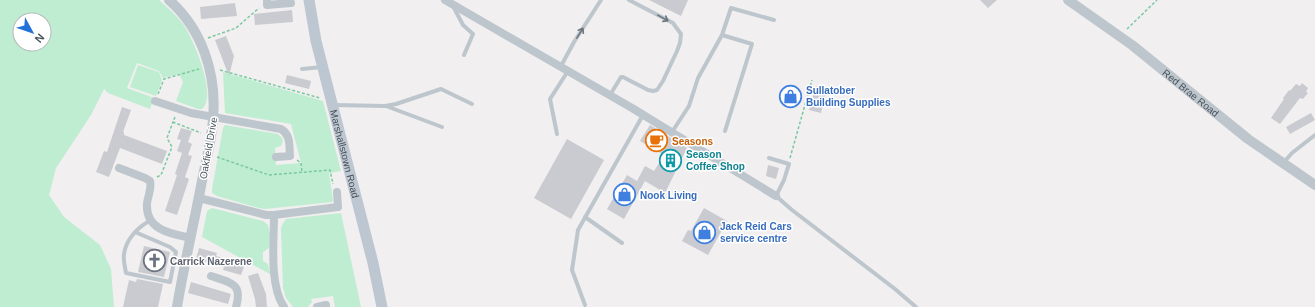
<svg xmlns="http://www.w3.org/2000/svg" width="1315" height="307" viewBox="0 0 1315 307" font-family="Helvetica,sans-serif">
<style>
.green{fill:#bfedd1;fill-rule:evenodd}
.building{fill:#c9cbd1}
.lines{fill:none;stroke-linecap:round;stroke-linejoin:round}
.path{stroke:#79c9a2;stroke-width:1.5;stroke-dasharray:3 2;stroke-linecap:butt}
.service{stroke:#bec6cd;stroke-width:4}
.minor{stroke:#bec6cd;stroke-width:8}
.tertiary{stroke:#bec6cd;stroke-width:10}
.secondary{stroke:#bdc7d2;stroke-width:11}
.oneway{stroke:#6b757d}
.labels{text-anchor:middle;stroke-width:3;stroke-linejoin:round;paint-order:stroke}
.shop-label{font-size:10px;font-weight:bold;fill:#366cbe;stroke:#fff;text-anchor:start}
.street-label{font-size:10px;fill:#48525b;stroke:#fff}
.food-label{font-size:10px;font-weight:bold;fill:#c56008;stroke:#fff;text-anchor:start}
.culture-label{font-size:10px;font-weight:bold;fill:#0d838f;stroke:#fff;text-anchor:start}
.worship-label{font-size:10px;font-weight:bold;fill:#5b616d;stroke:#fff;text-anchor:start}
</style>
<rect width="100%" height="100%" fill="#f1efef"/>
<path class="green" d="M0,0H159C167,7 176,15 183,24C193,38 218,96 202,109H198L176,101L183,82L179,74L163,78L159,71L137,63L127,88L154,98L150,109L108,93L104,89L91,115L56,168L49,195L64,217L100,245L111,269L114,307H0ZM20,20H44V44H20Z
M138,65L159,72L162,80L156,96L130,87Z
M223,72L323,101L341,171L329,173L333,200L332,202L265,209L259,208L217,196L212,193V189L223,128L225,125L278,134L282,138L283,141L281,146L275,148L276,165L301,163L291,124L225,113Z
M212,208L263,221L268,225L270,235L269,248L263,252V261L268,264L270,274L202,237L207,211Z
M341,213L361,307H335L333,296L311,299L312,302L308,307H293L286,298L283,288L281,228L283,223L286,219Z"/>
<path class="building" d="M649,0H688L681,16Z
M980,0H997L988,8Z
M235,3L237,16L201,19L200,7Z
M292,10L293,22L255,25L254,14Z
M226,36L234,56L229,76L215,40Z
M287,75L311,81L309,89L285,83Z
M1302,83L1308,88L1306,92L1308,93L1303,99L1300,98L1280,124L1271,118L1284,99L1283,98L1289,90L1290,91L1296,84L1300,86Z
M816,86L827,88L821,113L809,110Z
M122,107L131,110L123,132H124V135L167,151L162,164L120,148L109,177L96,172L104,151L107,152Z
M1311,113L1315,120L1290,134L1286,127Z
M650,125L687,148L665,193L645,181L624,219L607,209L627,175L637,181L645,166L654,171L664,155L640,141Z
M181,128L192,131L188,142L192,144L188,155L192,156L185,177L189,179L177,215L165,211L177,175L175,174L182,153L177,151L181,140L177,139Z
M567,139L604,160L571,219L534,198Z
M768,165L779,168L776,179L766,176Z
M704,208L727,221L708,255L682,241L688,230L691,231Z
M144,246L170,252L164,277L138,272Z
M199,248L217,253L216,256L245,264L241,275L223,270L224,267L196,259Z
M258,273L266,294L267,307H256L255,299L248,276Z
M137,279L163,284L158,307H123L129,280L136,282Z
M191,282L231,294L228,304L188,293Z"/>
<g class="lines">
<path class="path" d="M1127,29L1157,0
M208,38L236,28L259,8
M220,70L320,98
M158,94L164,79L199,69
M175,117L173,122L201,133
M217,157L269,175L330,170L333,184
M790,158L812,80
M297,160L301,163L302,172
M157,177L161,175L172,147L167,138L173,122"/>
<path class="service" d="M453,6L463,25L473,34L464,55
M722,35L731,8L774,20
M561,66L574,42L601,0
M302,69L322,67
M610,95L621,77H623L648,90L653,91L657,90L663,81L677,51L680,43L681,34L673,23L629,0
M334,105L385,106L396,104L441,89L472,104
M386,106L442,127
M672,132L689,106L698,78L722,35L752,44L725,131
M557,134L550,99L568,71
M769,158L789,164L784,180L776,196L792,210L895,289L916,307
M1284,162L1292,153L1315,135
M585,217L622,243
M135,232L170,247L176,252L170,282L126,273C125,267 123,259 124,254C126,239 138,227 151,220
M585,305L572,270L578,230L643,115"/>
<path class="minor" d="M267,0V5L291,3
M445,0L632,108L776,196
M155,101L191,113L281,129C291,135 289,145 290,156L276,157
M119,168L145,178L150,181C152,188 148,196 147,203C145,230 171,234 191,238
M199,198L266,215H274L338,207L337,192
M274,215C274,242 269,285 284,307
M211,276C231,283 243,283 236,307
M317,307L326,305V307"/>
<g class="tertiary">
<path d="M169,0C202,29 217,74 213,118C212,139 206,160 202,181C194,223 184,265 177,307"/>
<path id="s1" d="M1068,0L1132,45L1248,139L1315,185"/>
</g>
<path class="secondary" id="s2" d="M309,0L316,41L373,263L382,307"/>
</g>
<defs><path id="oneway-shaft" d="M-6 0H5M1.5-3L5.5 0L1.5 3" fill="none" stroke-width="1.6" stroke-linecap="round" stroke-linejoin="round"/></defs>
<g class="oneway">
<use href="#oneway-shaft" transform="translate(663 18) rotate(29)"/>
<use href="#oneway-shaft" transform="translate(580 33) rotate(-58)"/>
</g>
<defs>
<symbol id="shop-ring" viewBox="-11 -11 22 22"><circle r="9.5" fill="#fff" stroke="#3f7fe0" stroke-width="1.5"/><path d="M-5-2.5h2.3a2.7 3.5 0 0 1 5.4 0H5L5.5 6h-11ZM-1.5-2.5h3a1.5 2.3 0 0 0-3 0Z" fill="#3f7fe0"/></symbol>
<symbol id="cafe-ring" viewBox="-11 -11 22 22"><circle r="9.5" fill="#fff" stroke="#e8710a" stroke-width="1.5"/><path d="M-5.5-4.5H6V0H3Q3 3.5 0 3.5H-2.5Q-5.5 3.5-5.5 0ZM3-3.2v2h1.7v-2ZM-6 4.5H4V6H-6Z" fill="#e8710a"/></symbol>
<symbol id="building-ring" viewBox="-11 -11 22 22"><circle r="9.5" fill="#fff" stroke="#0f9aa8" stroke-width="1.5"/><path d="M-4-6H4V6H1V3H-1V6H-4ZM-2.5-4.3h1.7v1.8h-1.7ZM.8-4.3h1.7v1.8H.8ZM-2.5-1h1.7V.8h-1.7ZM.8-1h1.7V.8H.8Z" fill="#0f9aa8"/></symbol>
<symbol id="church-ring" viewBox="-11 -11 22 22"><circle r="9.5" fill="#fff" stroke="#6b7280" stroke-width="1.5"/><path d="M-1.2-6h2.4v3.5h3.3v2.4h-3.3V6h-2.4V-.1h-3.3v-2.4h3.3Z" fill="#6b7280"/></symbol>
</defs>
<g fill-rule="evenodd">
<use href="#shop-ring" x="778" y="84" width="25" height="25"/>
<use href="#cafe-ring" x="644" y="128" width="25" height="25"/>
<use href="#building-ring" x="658" y="148" width="25" height="25"/>
<use href="#shop-ring" x="612" y="182" width="25" height="25"/>
<use href="#shop-ring" x="692" y="220" width="25" height="25"/>
<use href="#church-ring" x="142" y="248" width="25" height="25"/>
</g>
<g class="labels">
<g class="shop-label">
<text x="806" y="94">Sullatober<tspan x="806" dy="12">Building Supplies</tspan></text>
<text x="640" y="199">Nook Living</text>
<text x="720" y="230">Jack Reid Cars<tspan x="720" dy="12">service centre</tspan></text>
</g>
<g class="street-label">
<text dy="4" stroke="none"><textPath href="#s1" startOffset="154">Red Brae Road</textPath></text>
<text transform="translate(208 148) rotate(-80)" y="4">Oakfield Drive</text>
<text dy="4" stroke="none"><textPath href="#s2" startOffset="158">Marshallstown Road</textPath></text>
</g>
<g class="food-label">
<text x="672" y="145">Seasons</text>
</g>
<g class="culture-label">
<text x="686" y="158">Season<tspan x="686" dy="12">Coffee Shop</tspan></text>
</g>
<g class="worship-label">
<text x="170" y="265">Carrick Nazerene</text>
</g>
</g>
<g transform="translate(32 32) rotate(130)"><circle r="19" fill="#ffffff" stroke="#b6babd"/>
<path d="M0-3L7 15L0 10L-7 15Z" fill="#2171d9"/>
<text y="-6" font-size="11" font-weight="bold" text-anchor="middle" fill="#48525b">N</text>
</g>
</svg>
